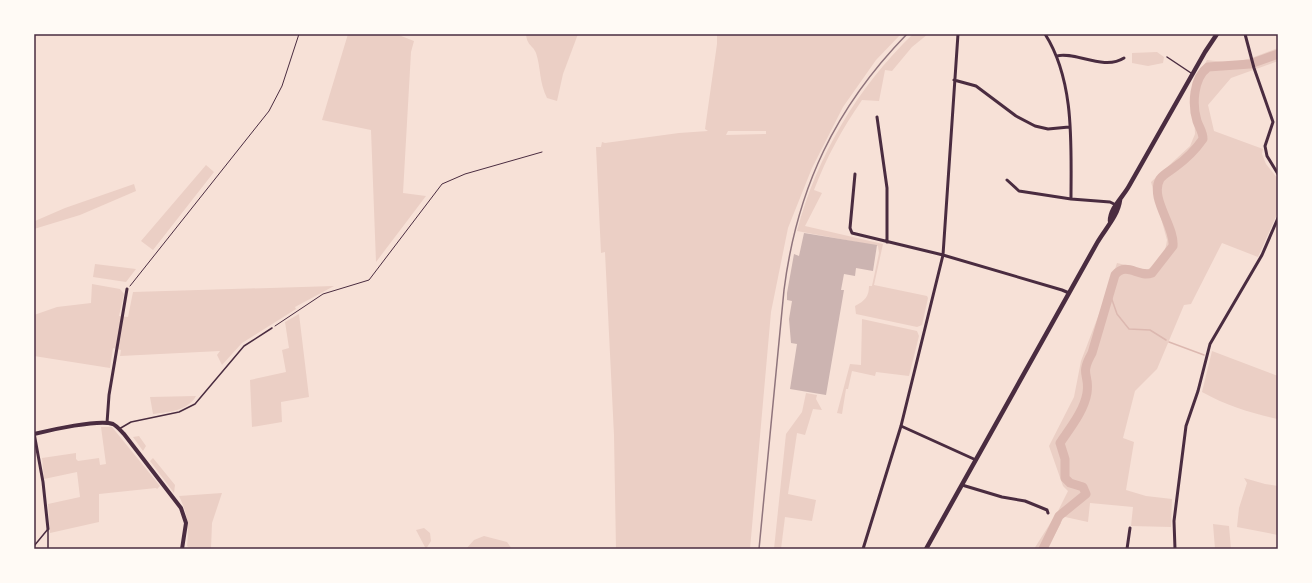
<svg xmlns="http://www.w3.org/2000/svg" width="1312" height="583" viewBox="0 0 1312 583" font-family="Barlow,sans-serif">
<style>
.green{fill:#ebcfc5;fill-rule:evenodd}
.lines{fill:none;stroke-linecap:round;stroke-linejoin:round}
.stream{stroke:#dcb8b0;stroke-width:1.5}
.river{stroke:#dcb8b0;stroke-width:9}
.building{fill:#ccb4b1}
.path{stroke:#4a2c40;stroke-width:1}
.service{stroke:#4a2c40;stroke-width:1.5}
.minor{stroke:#4a2c40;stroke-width:3}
.tertiary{stroke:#4a2c40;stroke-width:4}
.secondary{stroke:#4a2c40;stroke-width:4.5}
.rail{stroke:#8f747c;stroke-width:1.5}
.neatline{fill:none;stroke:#4a2c40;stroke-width:1.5}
</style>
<rect width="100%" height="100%" fill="#f7e1d7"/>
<path class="green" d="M348,34H396L414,41L411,52L403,193L426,196L376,262L371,130L322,120Z
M526,34H578L563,74L557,101L547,98C539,82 541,68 536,53C533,45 527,46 526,34Z
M717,34H901L876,60L843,107L812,168L788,228L771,312L750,549H616L614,435L605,252L601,253L596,147H601L602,142L605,143L679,133L708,131L705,129L717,44ZM728,131H766V134L726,135Z
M913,34H928L912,47L892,71L885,70L879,101L862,100C842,129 826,158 814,190L822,193L805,226L883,244L874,285L927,296L928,298L922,325L917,327L856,314L855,306C865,301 869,296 869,286H872L879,253L878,246L797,231C817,156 857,88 913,34Z
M1278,48V61L1231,78L1208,105L1214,131L1263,149L1262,154L1266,164L1278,179V212L1258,257L1222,243L1191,304L1184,305L1157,369L1135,391L1123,438L1134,442L1126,490L1146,496L1172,499L1171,527L1131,526L1133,507L1090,503L1088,522L1056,515L1068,491L1063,486L1049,446L1074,397L1081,361L1107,293L1110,295L1107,293L1117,263L1147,270C1160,262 1165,256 1167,240L1151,182L1190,146L1195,134L1193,85L1207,60C1240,65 1248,59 1278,48Z
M1157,52L1164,57L1163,63L1148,66L1132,63V53Z
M206,165L214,172L153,250L141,241Z
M134,184L136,191L80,215L34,229L35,221L65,208Z
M95,264L136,269L126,282L93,277Z
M92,284L120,289L124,294L119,316L128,317L133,292L334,286L295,307L296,309L242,343L222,365L217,355L220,351L120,356L121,350L113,348L110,368L34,356V315L57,307L91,303Z
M299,314L309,397L281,402L282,422L252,427L250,380L286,372L282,350L289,348L285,322Z
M862,319L917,331L919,336L909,376L876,372L875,376L852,371L848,389H846L842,414L837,413L850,364L861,365Z
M1212,351L1278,376V419C1251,413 1227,406 1202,392Z
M806,393L817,395L816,399L822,410L813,409L805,435L797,433L788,494L816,500L812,521L785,517L781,549H774L786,434L802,412Z
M196,396C188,411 168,412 153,414L150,397Z
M101,427H112L160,486L157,489L156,488L99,494V522L50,533L48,504L80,497L77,472L44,479L42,458L76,453V459L78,461L99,458L100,465L106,464Z
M139,436L146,446L143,451L133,437Z
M153,458L175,485L174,493L150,461Z
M1244,478L1265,484L1278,486V535L1237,527L1239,508L1247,483Z
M222,493L212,523L211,549H191L187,546C189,525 188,515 179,496Z
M1053,519L1061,523L1047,549H1034Z
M1213,524L1229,526L1231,549H1215Z
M424,528L430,533L431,541L426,549L416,530Z
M484,536L507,542L512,549H466L474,540Z"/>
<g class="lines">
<path class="stream" d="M1110,294L1117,314L1129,329L1150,330L1166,340
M1169,342L1204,355"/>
<path class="river" d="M1043,549L1059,516L1086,494L1083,487L1070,483L1065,478V459L1060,443C1070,428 1084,411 1087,393C1090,373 1079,376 1092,353L1115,275C1127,261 1138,278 1152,273L1173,246C1175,226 1149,198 1160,179C1164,174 1170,171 1175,167C1185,160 1196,149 1203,139C1203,132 1199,127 1197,121C1192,105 1193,78 1208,67L1250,64L1278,54"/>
</g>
<path class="building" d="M804,233L877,245L873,271L856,268L855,276L844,274L841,290H844L826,395L790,389L797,344L791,343L789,319L792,301L787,300V293L794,254L799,256Z"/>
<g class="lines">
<path class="path" d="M130,286L269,111L282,86L299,34
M275,326L323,294L369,280L442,184L465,174L542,152"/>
<path class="service" d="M1167,57L1191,73
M119,429L131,422L179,412L195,404L244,346L272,328
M48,529V549
M34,546L48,529"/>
<path class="minor" d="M1045,34C1075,81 1071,145 1071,199L1110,202L1116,205
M1245,34L1254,68L1273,122L1265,146L1267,156L1278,174
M1057,56C1074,51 1104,71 1124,58
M954,80L976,86L1016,116L1035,126L1048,129L1069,127
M877,117L887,188V242
M855,174L850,228L852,233L943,255L1062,290L1069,293
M1007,180L1019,191L1071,199
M107,423L109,395L127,289
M901,426L976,460
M34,433L43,482L48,529
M962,485L1002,497L1025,501L1047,510L1048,513
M863,549L901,426L943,255L958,34
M1127,549L1130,528
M1175,549L1174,521L1186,426L1198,391L1210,344L1262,255L1278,218"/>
<path class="tertiary" d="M34,434C50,430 99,419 113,424C117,426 121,431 124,434L181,508L186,523L182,549"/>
<path class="secondary" d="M1110,221C1110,208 1123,197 1129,186L1205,52L1217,34
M926,549L1097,243C1105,229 1118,216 1120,200"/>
<path class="rail" d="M759,549L784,290C797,188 835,108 907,34"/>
</g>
<rect width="1312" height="583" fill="none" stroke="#fffaf5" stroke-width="70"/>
<rect x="35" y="35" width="1242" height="513" class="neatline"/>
</svg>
